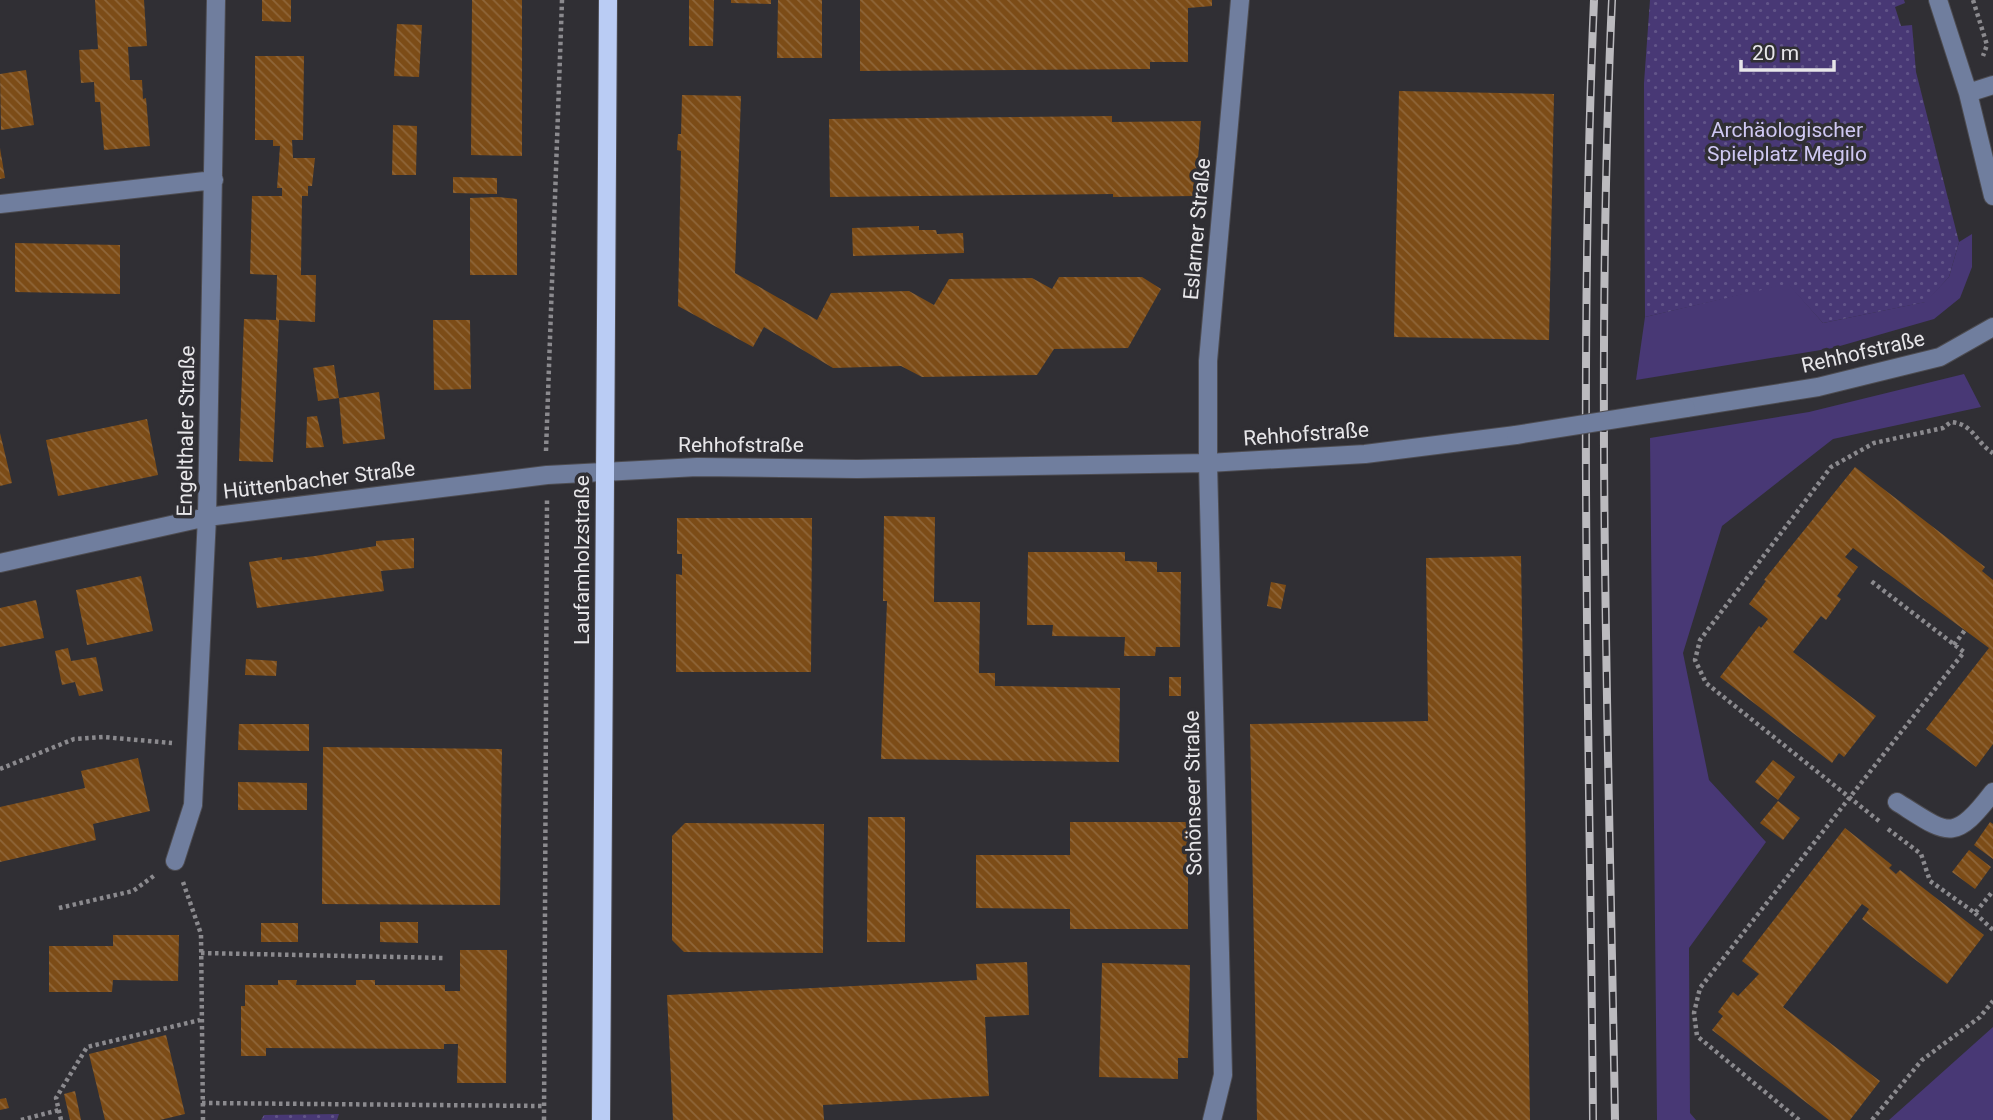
<svg xmlns="http://www.w3.org/2000/svg" width="1993" height="1120" viewBox="0 0 1993 1120" font-family="Roboto,sans-serif">
<style>
.grass{fill:#483875}
.park{fill:url(#park-dots)}
.building{fill:url(#building-back-hatch)}
.lines{fill:none;stroke-linecap:round;stroke-linejoin:round}
.minor-casing{stroke:#4d4c51;stroke-width:20}
.major-casing{stroke:#4d4c51;stroke-width:20}
.path{stroke:#8b8a8e;stroke-width:4.5;stroke-dasharray:3.5 3.5;stroke-linecap:butt}
.minor{stroke:#707e9e;stroke-width:18}
.major{stroke:#baccf4;stroke-width:18}
.rail-casing{stroke:#bbbabe;stroke-width:8}
.rail{stroke:#302f34;stroke-width:5;stroke-dasharray:16;stroke-linecap:butt}
.minor-bridge-casing{stroke:#4d4c51;stroke-width:20;stroke-linecap:butt}
.minor-bridge{stroke:#707e9e;stroke-width:18}
.labels{text-anchor:middle;stroke-width:7;stroke-linejoin:round;paint-order:stroke}
.park-label{font-size:21px;fill:#cfc8f2;stroke:#302f34}
.street-label{font-size:21px;fill:#e7e6e9;stroke:#302f34}
</style>
<defs>
<pattern id="park-dots" width="8" height="8" patternUnits="userSpaceOnUse" patternTransform="scale(1.75)"><rect width="8" height="8" fill="#483875"/><path d="M2 2h.1M6 6h.1" fill="none" stroke="#625589" stroke-width="1.8" stroke-linecap="round"/></pattern>
<pattern id="building-back-hatch" width="6" height="6" patternUnits="userSpaceOnUse" patternTransform="scale(1.75)"><rect width="6" height="6" fill="#7c4c17"/><path d="M-1 5l2 2M0 0l6 6M5-1l2 2" fill="none" stroke="#8f6639"/></pattern>
</defs>
<rect width="100%" height="100%" fill="#302f34"/>
<path class="grass" d="M1972,234V267L1960,298L1934,319L1833,348L1636,380L1645,317L1788,283L1823,323L1925,302L1949,277L1959,242Z
M1964,374L1981,407L1833,439L1722,526L1683,653L1709,780L1766,842L1689,948L1690,1113L1696,1120H1657L1650,438L1809,412Z
M1993,1027V1120H1889Z"/>
<path class="park" d="M1650,0H1904L1905,3L1895,7L1901,26L1912,25L1916,72L1959,242L1949,277L1926,302L1823,323L1788,284L1645,317L1644,83Z
M339,1114L337,1120H261L264,1115Z"/>
<path class="building" d="M95,0H144L147,46L128,47L130,80H142L143,99L146,98L150,146L104,150L100,102H95L94,82L81,83L79,50L98,49Z
M262,0H291V22L262,21Z
M472,0H522V156L471,155Z
M689,0H714L713,46H689Z
M731,0H771V4L731,3Z
M778,0H822V58H777Z
M860,0H1212V6L1188,8V62H1150V69L860,71Z
M397,24L422,25L419,77L394,76Z
M255,56H304L303,140H292L293,158H315L312,186H308V196H302L301,275H316L315,322L279,320L273,462L239,461L244,319L276,320L277,275L250,274L252,196H282V188H277L280,146H273V140H255Z
M26,70L34,125L1,130L0,74Z
M1399,91L1554,94L1549,340L1394,337Z
M682,95L741,96L735,273L817,320L831,293L909,291L934,305L949,279L1032,278L1052,289L1059,277H1142L1161,289L1128,348L1054,349L1037,375L922,377L901,366L833,368L764,327L753,347L678,306L681,151L677,150L678,134H681Z
M1112,116V122L1201,121L1195,196L1113,197V194L830,197L829,119Z
M393,125L417,126L416,175H392Z
M0,148L5,178L0,179Z
M453,177L497,178V194L453,193Z
M498,197L517,199V275H470V198Z
M919,226V230H936L937,234L963,233L964,253L853,256L852,228Z
M15,243L120,245V294L15,292Z
M433,320H470L471,389L434,390Z
M334,365L339,398L318,401L313,368Z
M379,392L385,439L343,444L339,398Z
M317,416L324,447L306,448L307,417Z
M147,419L158,475L58,496L46,440Z
M0,433L12,483L0,486Z
M1855,467L1985,567L1982,571L1993,580V744L1976,767L1926,729L1989,648L1853,548L1845,557L1858,567L1837,596L1841,599L1826,620L1821,616L1793,652L1876,716L1844,757L1839,753L1832,763L1720,677L1759,626L1761,628L1768,619L1749,604L1766,581L1764,580Z
M884,516L935,517L934,602H980L979,673H995V686L1120,688L1119,762L881,759L887,601H883Z
M677,518H812L811,672H676V574L682,575V554H677Z
M414,538V568L381,571L384,591L257,608L249,562L282,557V560L315,556L376,546V541Z
M1028,552H1125V561L1157,562V572H1181L1180,647H1156L1155,656H1124L1125,637L1052,636L1053,625H1027Z
M1521,556L1530,1120H1257L1250,724L1428,721L1426,558Z
M141,576L153,631L87,645L76,590Z
M1271,582L1286,585L1281,609L1267,606Z
M36,600L44,638L0,647V608Z
M68,648L71,661L96,657L103,691L79,696L75,682L62,685L55,651Z
M246,659L277,661L276,676L245,675Z
M1169,677H1181V696H1169Z
M239,724H309V751L238,750Z
M323,747L502,749L500,905L322,904Z
M138,758L150,811L93,824L96,840L0,862V807L85,788L81,771Z
M1773,760L1795,777L1778,800L1755,782Z
M238,782L307,783V810H238Z
M1778,801L1800,818L1783,840L1760,823Z
M868,817H905V942H867Z
M1070,822H1188V929H1070V909L976,908V855H1070Z
M1990,822L1993,824V859L1974,845Z
M685,823L824,824L823,953L684,952L672,940V836Z
M1845,828L1892,865L1889,868L1896,874L1900,870L1984,935L1947,984L1862,919L1869,909L1862,904L1783,1007L1880,1081L1850,1120H1829L1712,1030L1723,1016L1718,1012L1733,992L1738,996L1759,974L1742,961Z
M1969,850L1991,867L1975,889L1952,872Z
M380,922H418V943L380,942Z
M261,923H298V942H261Z
M113,935H179L178,981L113,980L112,992H49V946H113Z
M460,950H507L506,1083H457L458,1044H444V1049L266,1048V1056H241V1006H245V985H278V980H297L296,985H356V980H375V985H445V991H460Z
M1027,962L1029,1015L985,1017L989,1096L823,1105L824,1120H673L667,995L977,980L976,964Z
M1102,963L1190,965L1188,1058H1178V1079L1099,1077Z
M166,1035L185,1114L160,1120H105L89,1054Z
M75,1091L81,1120H70L64,1094Z
M6,1098L9,1108L0,1110V1099Z"/>
<g class="lines">
<defs>
<path id="minor" d="M1938,0L1968,93L1993,196
M1968,93L1993,85
M0,204L214,180
M1686,408L1818,387L1940,357L1993,327
M0,563L207,517L547,475L697,467L857,469L1208,463L1365,454L1516,435
M1897,802C1948,834 1953,844 1993,792
M175,861L193,805L207,517L216,0
M1212,1120L1223,1075L1208,463V361L1240,0"/>
<path id="major" d="M601,1120L608,0"/>
</defs>
<use href="#minor" class="minor-casing"/>
<use href="#major" class="major-casing"/>
<path class="path" d="M1973,0L1987,45L1983,56
M546,451L562,0
M1954,645L1965,630
M0,769L74,739L103,737L172,743
M1879,821L1706,683L1695,660L1700,640L1831,467L1874,443L1943,428L1951,422C1974,424 1975,442 1993,453
M1888,829L1921,854L1930,881L1975,913L1993,891
M183,882L201,934L203,1120
M59,908L133,891L155,875
M1975,913L1993,930
M201,953L445,958
M202,1103L544,1106
M21,1120L59,1110
M61,1120L56,1098L87,1047L200,1020
M544,1120L547,498
M1799,1120L1697,1036L1694,1013L1700,988L1964,652L1871,581
M1872,1120L1922,1060L1980,1017L1993,1001"/>
<use href="#minor" class="minor"/>
<use href="#major" class="major"/>
<defs>
<path id="rail" d="M1612,0C1595,373 1609,747 1615,1120
M1593,1120C1590,747 1578,373 1594,0"/>
</defs>
<use href="#rail" class="rail-casing"/>
<use href="#rail" class="rail"/>
<defs>
<path id="minor-bridge" d="M1516,435L1686,408"/>
</defs>
<use href="#minor-bridge" class="minor-bridge-casing"/>
<use href="#minor-bridge" class="minor-bridge"/>
</g>
<g class="labels">
<g class="park-label">
<text x="1787" y="137">Archäologischer<tspan x="1787" dy="24">Spielplatz Megilo</tspan></text>
</g>
<g class="street-label">
<text transform="translate(1197 229) rotate(-85)" y="7">Eslarner Straße</text>
<text transform="translate(1863 352) rotate(-13)" y="7">Rehhofstraße</text>
<text transform="translate(186 431) rotate(-89)" y="7">Engelthaler Straße</text>
<text transform="translate(1306 434) rotate(-4)" y="7">Rehhofstraße</text>
<text x="741" y="452">Rehhofstraße</text>
<text transform="translate(319 480) rotate(-7)" y="7">Hüttenbacher Straße</text>
<text transform="translate(582 560) rotate(-90)" y="7">Laufamholzstraße</text>
<text transform="translate(1193 793) rotate(-91)" y="7">Schönseer Straße</text>
</g>
</g>
<path d="M1741 60v10h93v-10" fill="none" stroke="#e7e6e9" stroke-width="3.5"/>
<text x="1752" y="60" font-size="21" fill="#e7e6e9" stroke="#302f34" stroke-width="5" paint-order="stroke">20 m</text>
</svg>
